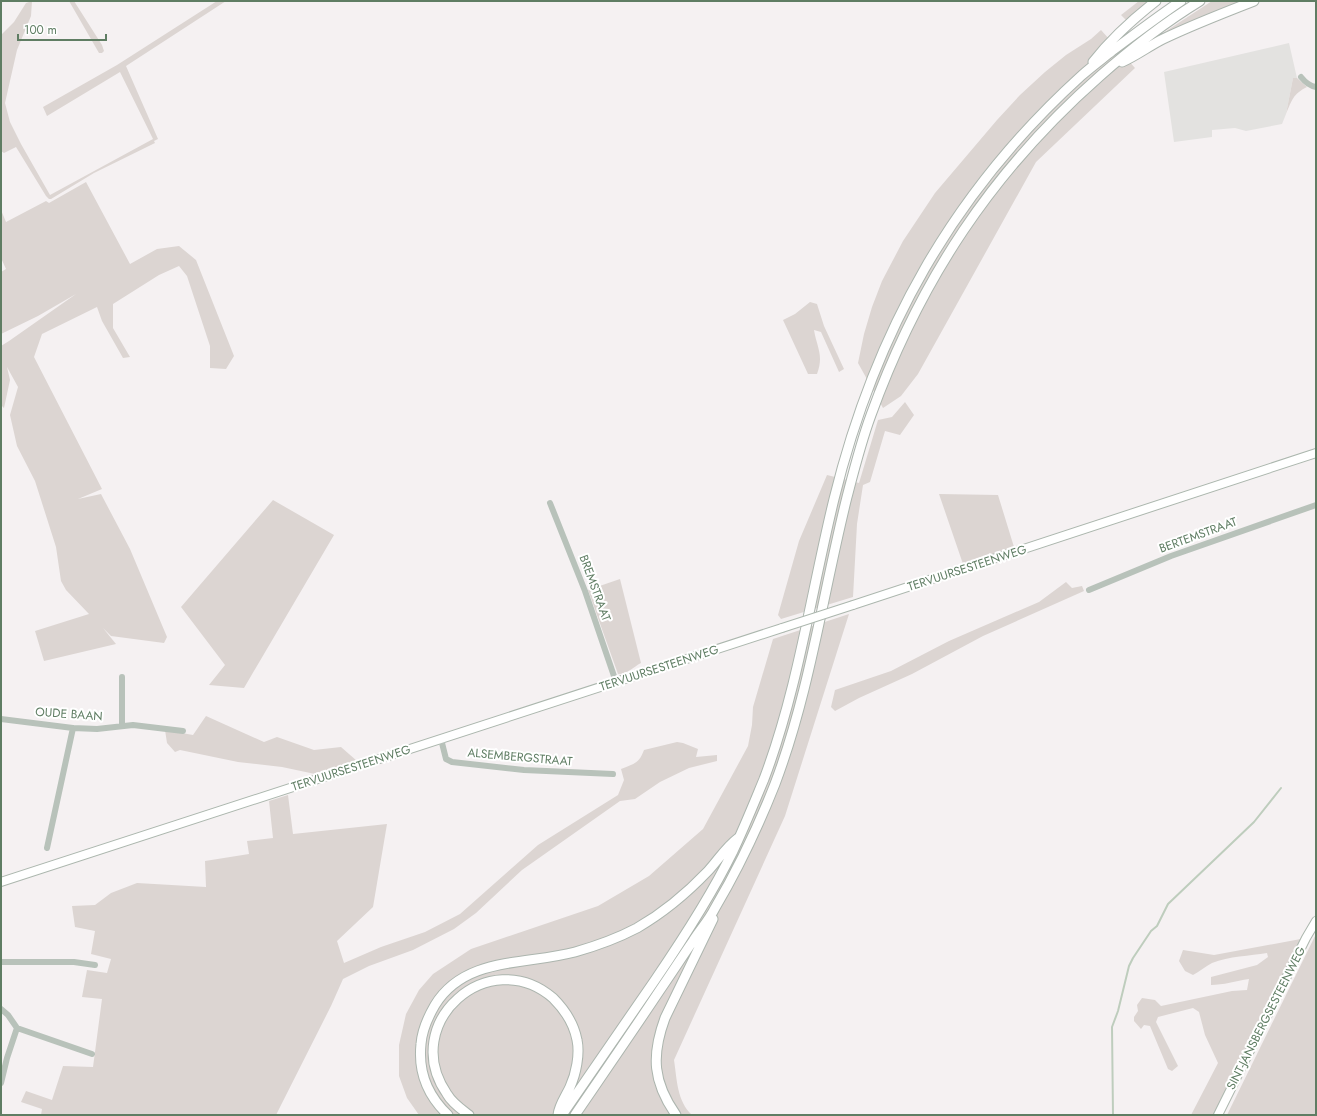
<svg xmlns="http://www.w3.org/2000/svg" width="1317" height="1116" viewBox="0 0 1317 1116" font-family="Jost,sans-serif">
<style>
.built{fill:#e3e2e0}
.green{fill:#dcd5d2}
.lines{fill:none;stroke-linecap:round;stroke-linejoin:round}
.stream{stroke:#becdbd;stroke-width:2}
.major-casing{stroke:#acb7ae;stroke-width:10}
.highway-casing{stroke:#acb5ae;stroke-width:11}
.minor{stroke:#b8c2ba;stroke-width:6}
.major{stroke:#fff;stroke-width:8}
.highway{stroke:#fff;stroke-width:9}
.major-bridge-casing{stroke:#acb7ae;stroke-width:10;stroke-linecap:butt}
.major-bridge{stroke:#fff;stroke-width:8}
.labels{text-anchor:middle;stroke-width:4;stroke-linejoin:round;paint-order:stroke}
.street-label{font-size:12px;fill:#5f7d63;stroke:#fff}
</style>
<rect width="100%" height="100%" fill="#f5f1f2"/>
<path class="built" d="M1289,43L1297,78H1293L1286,114L1282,124L1246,131L1235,128L1212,130V137L1174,142L1164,72Z"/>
<path class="green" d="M32,1L31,16L17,50L5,103L10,122L21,144L50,195L153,139L120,72L47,116L43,107L117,65L217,1H226L126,66L158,139L154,141L155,143L94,173L51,199H49L46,196L16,147L4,153L1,151V35L14,22L26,3Z
M69,1H74L102,45L104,51L102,53H99Z
M1139,1H1149L1126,20L1121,15Z
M1212,1H1248L1161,37L1160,35Z
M1101,30L1135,68L1036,162L918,374L901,396L883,408L858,363L864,334L872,307L882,281L903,241L935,193L997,120L1020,95L1045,72L1066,55L1091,39Z
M1293,78H1297L1307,87C1293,94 1292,100 1286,114Z
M86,182L130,264L157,249L179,246L196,260L234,356L226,369L210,368V346L187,276L179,266L159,275L113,304V328L130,357L123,358L102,321L97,307L42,334L34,357L102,489L78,499L101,494L130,549L167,637L164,643L111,636L103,628L116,644L44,661L35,631L89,614L66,590L61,581L56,547L35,481L17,446L10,415L18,387L7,367L10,380L4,408L1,405V346L9,341L76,294L38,316L1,334V272L6,269L1,258V210L6,222L46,201L49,203Z
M810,302L817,304L824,326L844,369L839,372L821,332L814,330C817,348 824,355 817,374H808L783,320L795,314Z
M905,402L914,415L900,435L885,431L870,482L863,485L857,524L853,597L781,619L778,615L799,541L827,475L859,483L878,420L892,417Z
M939,494L998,495L1014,547L963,564Z
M273,500L334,535L244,688L209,685L225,665L181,607Z
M620,579L641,663C633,667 628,674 618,674L588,590Z
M1066,582L1072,588L1082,586L1084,591L983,636L912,674L859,698L835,711L831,707L835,690L891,671L949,641L1039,602Z
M849,614L785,816L674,1060C677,1080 677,1101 692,1115H419L407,1098L399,1076V1045L406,1014L419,990L433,974L471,949L598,906L649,876L703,829L748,746L752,725L753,707L773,639Z
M206,716L264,742L277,737L314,750L341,747L357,761L315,774L282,767L238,762L180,750L175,752L167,743L165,730L193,735Z
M677,742L683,743L698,749L696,757L717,755V761L689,768L660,782L635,799L620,801L522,870L476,913L454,929L413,950L369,966L343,979L331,1006L276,1115H41L42,1109L21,1102L26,1091L52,1100L63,1066L93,1067L102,999L82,997L87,970L107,973L111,959L91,954L95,931L75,927L72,906L95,905L111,893L137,883L206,887L205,861L249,854L247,841L273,838L269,801L288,795L293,834L387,824L373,907L337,941L344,963L381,947L425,932L460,914L538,845L618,795L624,780L621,769C633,764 639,764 644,750Z
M1316,934V1115H1227Z
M1306,938L1213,1115H1191L1218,1063L1205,1035L1199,1012L1193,1008L1158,1017L1156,1022L1178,1066L1172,1071L1168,1069L1150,1026L1144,1025L1141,1029L1134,1021V1017L1138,1011L1137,1005L1142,998L1155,1000L1161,1006L1232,991L1247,990L1249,979C1236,981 1223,985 1211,985V977L1257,965L1268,957L1267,953C1250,956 1229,956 1212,963C1206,966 1199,972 1193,975L1185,971L1179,961L1183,950L1214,955Z"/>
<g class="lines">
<path class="stream" d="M1113,1115L1112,1027L1118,1011L1129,966L1133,958L1151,931L1157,926L1168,904L1254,822L1281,788"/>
<defs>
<path id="major" d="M853,605L1316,453
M1,882L782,628
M1218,1115L1306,938L1316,921"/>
<path id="highway" d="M1093,62C1111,39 1133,19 1156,1
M1122,62C1136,56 1149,46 1163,39C1192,25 1223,13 1254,1
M448,1115C428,1096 418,1072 421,1044C422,1030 428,1017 435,1005C465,956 527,965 575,952C596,946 618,938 637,928C663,913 687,893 708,871C719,859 725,848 738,838
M469,1115C461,1109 452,1103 447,1094C398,1023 489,943 553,998C564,1009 574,1024 577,1040C580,1054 576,1074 570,1087C566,1096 559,1105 558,1115
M562,1115C593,1070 624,1025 655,980C683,939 711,896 733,851C744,828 754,803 764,779C798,689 811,593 834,499C875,332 953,192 1081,76C1091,67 1102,59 1112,51C1135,34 1157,17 1181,1
M575,1115C603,1074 632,1032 660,990C671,974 682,957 693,941C700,930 709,920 715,908C738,869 758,827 775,784C810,691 823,593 847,497C854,470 861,442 871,415C920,280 992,171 1100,76C1132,48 1164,23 1200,1
M676,1115C653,1082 651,1056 665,1018L713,919"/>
</defs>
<use href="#major" class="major-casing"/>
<use href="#highway" class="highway-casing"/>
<path class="minor" d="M1301,77C1305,82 1309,86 1316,87
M550,503L585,591L616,682
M1089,590L1171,556L1316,505
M122,677V726
M1,719L73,728L97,729L133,725L183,731
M441,739L446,759L452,762L524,770L613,774
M47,848L73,728
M1,962H74L95,965
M1,1009L8,1015L17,1028L92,1054
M1,1083L7,1058L17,1028"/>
<use href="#major" class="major"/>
<use href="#highway" class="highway"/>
<defs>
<path id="major-bridge" d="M782,628L853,605"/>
</defs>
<use href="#major-bridge" class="major-bridge-casing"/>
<use href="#major-bridge" class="major-bridge"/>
</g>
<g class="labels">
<g class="street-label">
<text transform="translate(1198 535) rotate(-20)" y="4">BERTEMSTRAAT</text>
<text transform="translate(967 568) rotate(-18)" y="4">TERVUURSESTEENWEG</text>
<text transform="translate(595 588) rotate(70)" y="4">BREMSTRAAT</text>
<text transform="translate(659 668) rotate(-18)" y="4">TERVUURSESTEENWEG</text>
<text transform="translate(69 714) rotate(4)" y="4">OUDE BAAN</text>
<text transform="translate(520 757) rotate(5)" y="4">ALSEMBERGSTRAAT</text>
<text transform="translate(351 768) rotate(-18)" y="4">TERVUURSESTEENWEG</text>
<text transform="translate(1266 1018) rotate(-63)" y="4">SINT-JANSBERGSESTEENWEG</text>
</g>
</g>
<rect width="1317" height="1116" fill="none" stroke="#5f7d63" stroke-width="4"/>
<path d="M18 34v6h88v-6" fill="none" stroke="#5f7d63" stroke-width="2"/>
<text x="24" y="34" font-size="12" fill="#5f7d63" stroke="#ffffff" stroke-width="3" paint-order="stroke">100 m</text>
</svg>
